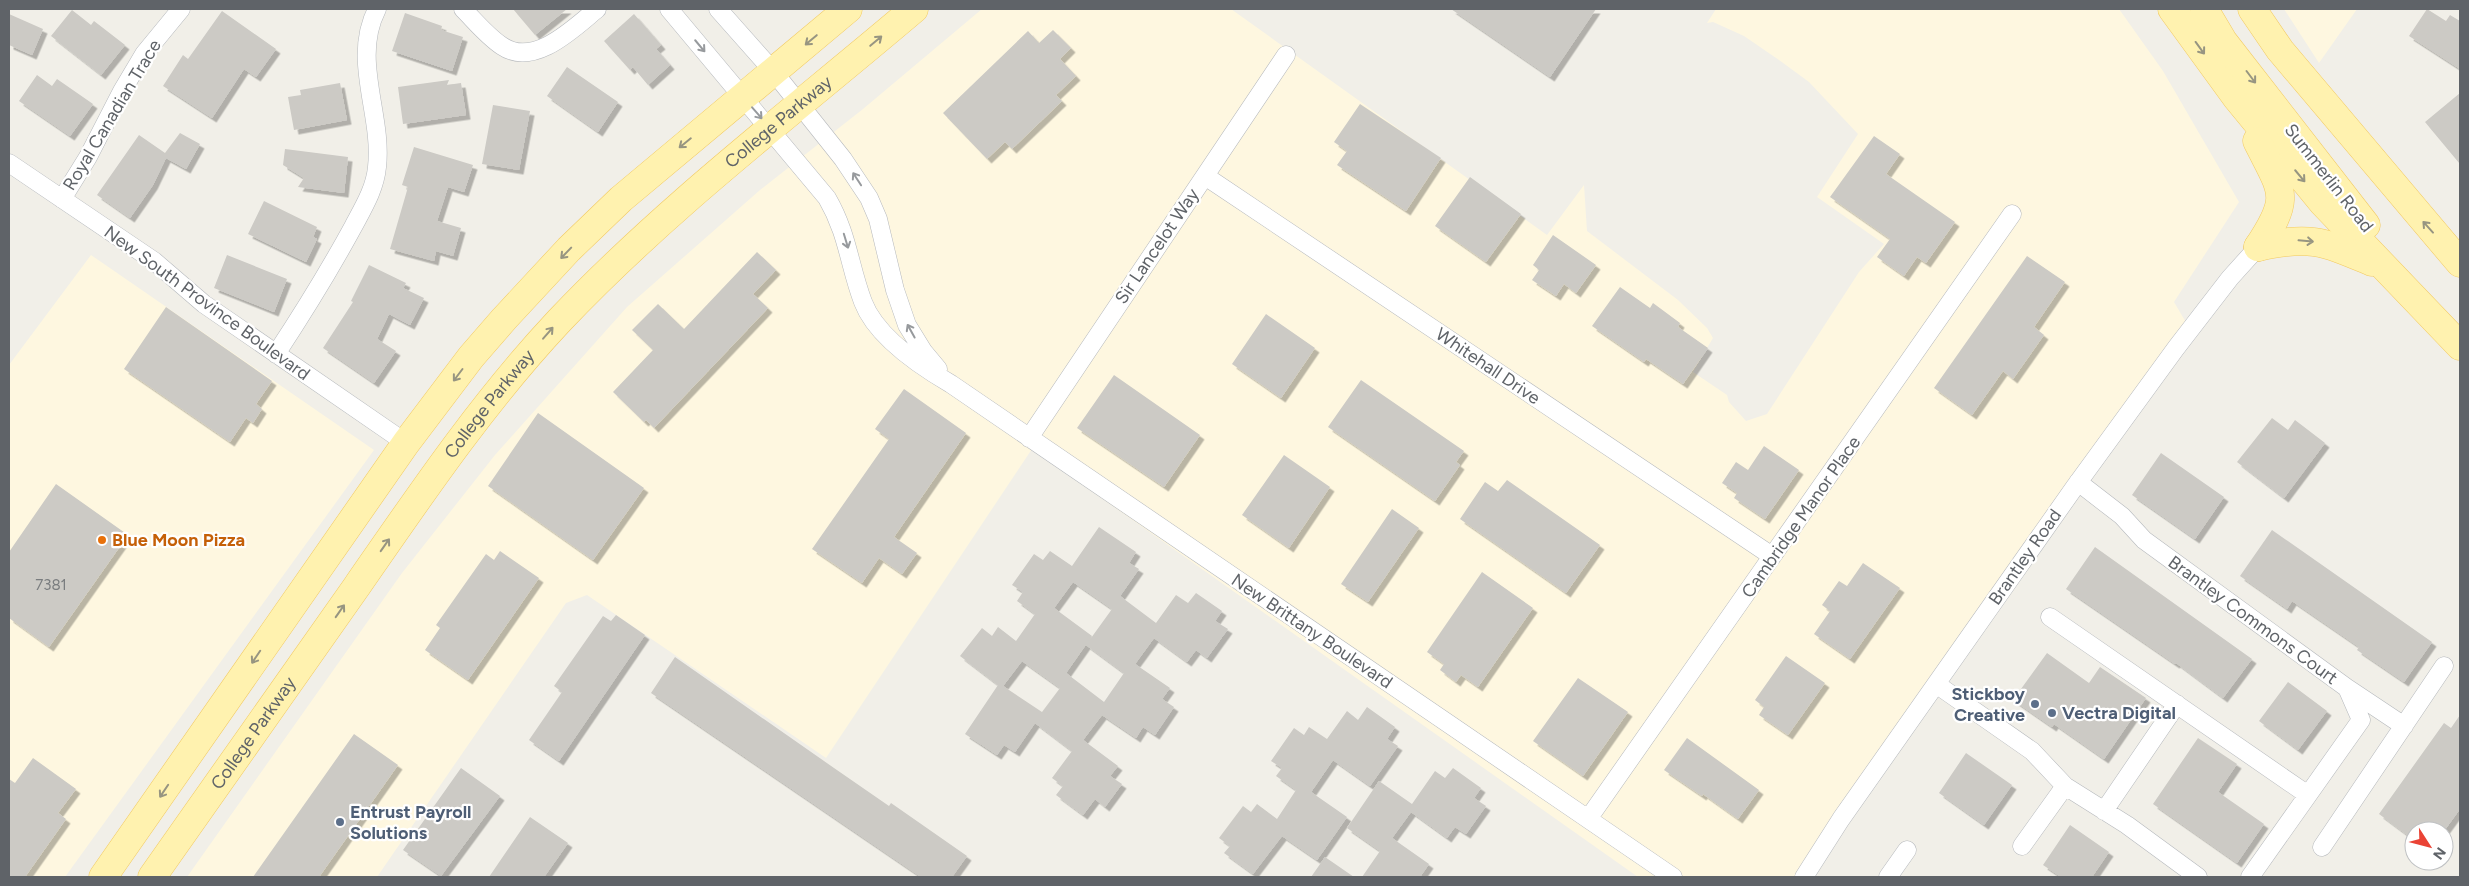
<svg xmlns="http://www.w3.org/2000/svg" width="2469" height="886" viewBox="0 0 2469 886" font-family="Figtree,sans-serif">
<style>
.commercial{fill:#fef7e0}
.building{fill:#cccac5;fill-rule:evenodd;filter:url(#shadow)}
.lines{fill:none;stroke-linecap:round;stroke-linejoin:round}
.minor-casing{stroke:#b5b8bc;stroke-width:19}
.primary-casing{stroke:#f2c960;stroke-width:29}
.minor{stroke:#fff;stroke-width:18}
.primary{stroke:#fff2af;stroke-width:28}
.oneway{stroke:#979581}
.oneway2{stroke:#979a9d}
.food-dot{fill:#e8710a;stroke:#fff;stroke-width:2}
.service-dot{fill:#5c6f8a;stroke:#fff;stroke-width:2}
.labels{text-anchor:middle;stroke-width:4.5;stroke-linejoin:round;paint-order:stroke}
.number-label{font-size:15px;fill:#7a7d7f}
.street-label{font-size:18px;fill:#5f6368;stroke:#fff}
.food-label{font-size:18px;font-weight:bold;fill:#c56008;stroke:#fff;text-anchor:start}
.service-label{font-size:18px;font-weight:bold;fill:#4e5e75;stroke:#fff;text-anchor:start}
</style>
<defs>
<filter id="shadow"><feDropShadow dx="4.5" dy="4.5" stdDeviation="0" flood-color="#0004"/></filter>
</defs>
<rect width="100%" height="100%" fill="#f1efe8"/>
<path class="commercial" d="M982,9H1231L1547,235L1584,185L1587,231L1678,300L1707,328L1713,338L1693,372L1727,395L1729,402L1746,421L1767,414L1859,272L1884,244L1817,197L1858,134L1809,82L1779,60L1744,36L1713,22L1707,23L1716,9H2119L2163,71L2239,202L2174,302L2187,324L1802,877H1638L1032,449L826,758L587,595L566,603L377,877H187L402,573L495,455L627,307L760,190L863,109Z
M2284,9H2357L2319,63Z
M91,255L374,450L65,877H9V365Z"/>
<path class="building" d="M513,9H567L535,35Z
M1451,9H1596L1550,77Z
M2427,9L2446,21L2450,15L2460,21V69L2409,36Z
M72,10L91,25L94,21L125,45L101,75L51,36Z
M222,11L276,49L256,77L244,69L212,118L163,86L183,55L188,59Z
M405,13L442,26L441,30L463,37L452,71L392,51Z
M9,14L43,29L32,55L9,45Z
M634,14L661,45L656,49L670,65L648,85L633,67L630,70L604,41Z
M1053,30L1071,48L1060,59L1076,76L1056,95L1062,101L1012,149L1005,142L987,159L943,113L1028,31L1039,43Z
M567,67L618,102L598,132L547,96Z
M37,75L52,86L57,79L93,104L70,136L19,101Z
M449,80L447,85L461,83L466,115L403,124L398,87Z
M340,83L347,120L294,130L288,97L301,95L300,90Z
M2460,93V164L2425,122Z
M1360,104L1441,158L1406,211L1337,165L1347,151L1334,142Z
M493,105L530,111L519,170L482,164Z
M180,133L200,144L186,169L166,158L153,185L130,218L97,195L139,135L165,153Z
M1874,136L1900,154L1886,174L1955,222L1926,263L1917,257L1904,276L1877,257L1890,239L1830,197Z
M414,147L473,165L464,192L448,187L437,221L461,228L453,256L436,251L434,261L390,249L408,187L402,185Z
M285,149L348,157L344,193L298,187L304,178L283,165Z
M1470,177L1521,214L1486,262L1435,226Z
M264,201L317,227L313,237L317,239L306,262L248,234Z
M1553,235L1596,265L1576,293L1564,284L1556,296L1532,280L1539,270L1533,265Z
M757,252L776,270L753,294L768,308L654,428L646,420L644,422L613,392L653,350L632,330L658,304L684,329Z
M227,255L287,279L274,312L214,288Z
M2027,256L2065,282L2034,327L2044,335L2013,379L2003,371L1972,415L1934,388Z
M369,265L406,283L403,288L424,298L410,325L389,314L377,339L396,351L374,383L323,348L353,302L351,301Z
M1620,287L1650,308L1653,303L1680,323L1678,327L1708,348L1683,384L1646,359L1644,362L1592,326Z
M166,307L272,381L256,404L262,409L253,423L246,418L230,442L124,369Z
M1266,314L1315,348L1281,398L1232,364Z
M1114,375L1200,435L1164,487L1077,428Z
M1361,380L1464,451L1456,462L1460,465L1435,501L1328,427Z
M904,389L966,433L894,537L917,553L902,574L879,558L862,583L812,549L889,439L875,429Z
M538,413L644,488L593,560L488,486Z
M2272,418L2288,430L2295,420L2325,443L2284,498L2237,462Z
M1764,446L1799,470L1765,519L1734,498L1737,493L1722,483L1736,462L1748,470Z
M2161,453L2224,497L2195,539L2132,495Z
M1284,455L1330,487L1289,548L1242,515Z
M1507,480L1600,545L1566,593L1460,519L1485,482L1498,491Z
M56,484L128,535L49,647L9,618V552Z
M1392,509L1419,528L1368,602L1341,584Z
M1099,527L1136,552L1129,563L1139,569L1120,596L1156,623L1176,595L1188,603L1196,593L1222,611L1215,621L1228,629L1207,658L1196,650L1187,662L1154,638L1135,664L1170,688L1162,699L1174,707L1155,735L1143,727L1136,738L1102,715L1083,740L1118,766L1110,776L1122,784L1105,807L1095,799L1083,815L1056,795L1063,786L1052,778L1072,751L1035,723L1015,752L1004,745L997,755L965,734L998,685L960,656L982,628L992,636L998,627L1016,641L1035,614L1017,601L1023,592L1012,585L1034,554L1043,560L1050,551L1072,566ZM1073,582L1112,609L1086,645L1124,673L1104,702L1066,673L1092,636L1054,608ZM1022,661L1060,688L1042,712L1003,686Z
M2272,530L2432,642L2404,682L2357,650L2359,647L2292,601L2287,609L2240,576Z
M2095,547L2252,659L2223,698L2176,663L2175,664L2066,589Z
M500,551L539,578L468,680L425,650L440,628L436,625L486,554L494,560Z
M1863,563L1900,588L1850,659L1814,634L1830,611L1822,605L1839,581L1847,586Z
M1482,572L1533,608L1478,687L1461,675L1456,682L1440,670L1444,664L1427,652Z
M616,615L645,635L559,761L529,740L562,692L554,686L603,616L611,621Z
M2047,653L2089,683L2100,667L2146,698L2104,759L2054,724L2052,727L2013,700Z
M1786,656L1825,683L1788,735L1759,715L1764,707L1755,700Z
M675,657L834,768L889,806L891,803L967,856L952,877H921L651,693Z
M1578,678L1628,712L1583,776L1533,741Z
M2288,682L2327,711L2298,750L2259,721Z
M1367,707L1395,727L1387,739L1398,746L1370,786L1333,760L1311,792L1347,817L1317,860L1282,836L1253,874L1224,853L1230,846L1219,838L1243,806L1251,812L1257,804L1277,819L1296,790L1276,776L1282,768L1271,761L1294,728L1304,735L1309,727L1327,739L1347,711L1358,720Z
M2460,715V809L2444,831H2414V840L2379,814L2444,723L2451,728Z
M354,734L398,765L319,877H253Z
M1687,738L1759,790L1738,819L1703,794L1702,796L1664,770Z
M2198,738L2237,764L2218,792L2264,824L2237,863L2153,804Z
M1966,753L2012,785L1984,825L1939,793Z
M33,758L76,789L58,813L66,819L25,877H9V779L15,783Z
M461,768L500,796L441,876L403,850Z
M1453,768L1481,788L1474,798L1486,806L1466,834L1455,827L1447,838L1411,812L1392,838L1429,864L1420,877H1362L1380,851L1347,828L1379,781L1412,804L1435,771L1445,778Z
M530,817L568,843L559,856L544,877H489Z
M2070,825L2109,852L2092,877H2061L2043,865Z
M1325,857L1354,877H1311Z"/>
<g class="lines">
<defs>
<path id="minor" d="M463,9C475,21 487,36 502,46C534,68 574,28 597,9
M669,9L827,198C848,234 849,265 863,302C876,336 920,366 951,384L1673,877
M718,9L773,71L843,159L869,198L878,219L895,290L907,325L923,351L938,369
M9,163L154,261L204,304L406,443
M1205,176L1772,556
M62,199L88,157L122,91L144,54L181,9
M276,354C303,313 329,271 353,227C363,208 375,189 377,167C383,114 351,60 377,9
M1029,438L1286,55
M2078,482L2122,516L2144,540L2347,688L2361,720L2250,877
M2050,617L2308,795
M1936,684L2032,751L2065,786L2127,825L2198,877
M2347,688L2404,726
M2104,811L2177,704
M1588,819L2012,214
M2022,846L2065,786
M2322,847L2444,666
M1804,877L1841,819L2074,488L2176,348L2230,278L2258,247
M1888,877L1907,850"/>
<g id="primary">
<path d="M2172,9L2236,97L2323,203L2460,346"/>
<path d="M2204,9L2223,41L2366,225"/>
<path d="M2252,9L2280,50L2460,263"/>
<path d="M2257,141C2283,193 2292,196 2258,247"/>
<path d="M2258,247C2311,235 2324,242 2372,262"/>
<path d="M103,877L406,443L471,357L504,319L569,249L621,199L848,9"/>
<path id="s1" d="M152,877C220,780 289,683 357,586C420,495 483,402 559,321C668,206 794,111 914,9"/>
</g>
</defs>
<use href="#minor" class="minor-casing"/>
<use href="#primary" class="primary-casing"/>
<use href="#minor" class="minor"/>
<use href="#primary" class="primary"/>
</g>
<defs><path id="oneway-shaft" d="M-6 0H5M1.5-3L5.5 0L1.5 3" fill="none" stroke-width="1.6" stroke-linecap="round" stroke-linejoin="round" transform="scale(1.25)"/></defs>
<g class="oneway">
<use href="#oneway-shaft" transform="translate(811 40) rotate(140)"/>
<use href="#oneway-shaft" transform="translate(876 41) rotate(-40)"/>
<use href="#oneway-shaft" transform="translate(2200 48) rotate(54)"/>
<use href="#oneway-shaft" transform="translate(2251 77) rotate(53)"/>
<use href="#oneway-shaft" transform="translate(685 143) rotate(141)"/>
<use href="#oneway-shaft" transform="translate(2300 176) rotate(50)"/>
<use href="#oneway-shaft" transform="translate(2428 227) rotate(-132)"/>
<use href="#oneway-shaft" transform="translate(2306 241) rotate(5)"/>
<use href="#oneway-shaft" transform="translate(566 253) rotate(134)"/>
<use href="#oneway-shaft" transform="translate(548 333) rotate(-49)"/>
<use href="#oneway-shaft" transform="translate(458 375) rotate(127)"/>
<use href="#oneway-shaft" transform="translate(385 545) rotate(-55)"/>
<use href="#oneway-shaft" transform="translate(340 611) rotate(-55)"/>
<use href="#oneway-shaft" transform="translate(256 657) rotate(124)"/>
<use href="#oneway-shaft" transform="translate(164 791) rotate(124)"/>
</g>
<g class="oneway2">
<use href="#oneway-shaft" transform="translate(700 46) rotate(50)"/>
<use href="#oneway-shaft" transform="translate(757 113) rotate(49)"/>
<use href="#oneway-shaft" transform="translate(857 179) rotate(-123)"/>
<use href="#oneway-shaft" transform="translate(846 241) rotate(73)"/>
<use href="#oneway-shaft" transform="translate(911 331) rotate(-119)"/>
</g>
<circle class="food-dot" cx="102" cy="540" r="5"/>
<g class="service-dot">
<circle cx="2035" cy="704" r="5"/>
<circle cx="2052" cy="713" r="5"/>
<circle cx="340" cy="822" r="5"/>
</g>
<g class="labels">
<g class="number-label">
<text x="51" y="590">7381</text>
</g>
<g class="street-label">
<text transform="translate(112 115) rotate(-59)" y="6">Royal Canadian Trace</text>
<text dy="6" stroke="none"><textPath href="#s1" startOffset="986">College Parkway</textPath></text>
<text transform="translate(2329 178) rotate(52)" y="6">Summerlin Road</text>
<text transform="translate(1157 246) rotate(-56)" y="6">Sir Lancelot Way</text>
<text transform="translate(207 303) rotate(36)" y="6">New South Province Boulevard</text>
<text transform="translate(1488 366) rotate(34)" y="6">Whitehall Drive</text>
<text dy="6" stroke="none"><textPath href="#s1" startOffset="581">College Parkway</textPath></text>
<text transform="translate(1801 517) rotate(-55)" y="6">Cambridge Manor Place</text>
<text transform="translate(2025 557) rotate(-55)" y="6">Brantley Road</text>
<text transform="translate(2253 620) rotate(36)" y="6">Brantley Commons Court</text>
<text transform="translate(1312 631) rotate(34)" y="6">New Brittany Boulevard</text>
<text dy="6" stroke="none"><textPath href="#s1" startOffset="176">College Parkway</textPath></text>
</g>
<g class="food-label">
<text x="112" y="546">Blue Moon Pizza</text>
</g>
<g class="service-label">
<text x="2025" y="700" text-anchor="end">Stickboy<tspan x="2025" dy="21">Creative</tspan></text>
<text x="2062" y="719">Vectra Digital</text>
<text x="350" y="818">Entrust Payroll<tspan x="350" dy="21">Solutions</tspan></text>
</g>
</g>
<rect width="2469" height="886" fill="none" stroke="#5f6368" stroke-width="20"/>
<g transform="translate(2429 846) rotate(126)"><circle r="24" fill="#ffffff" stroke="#bfc1c3"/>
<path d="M0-4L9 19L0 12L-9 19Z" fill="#ea4335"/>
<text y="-8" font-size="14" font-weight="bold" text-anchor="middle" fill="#5f6368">N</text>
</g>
</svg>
